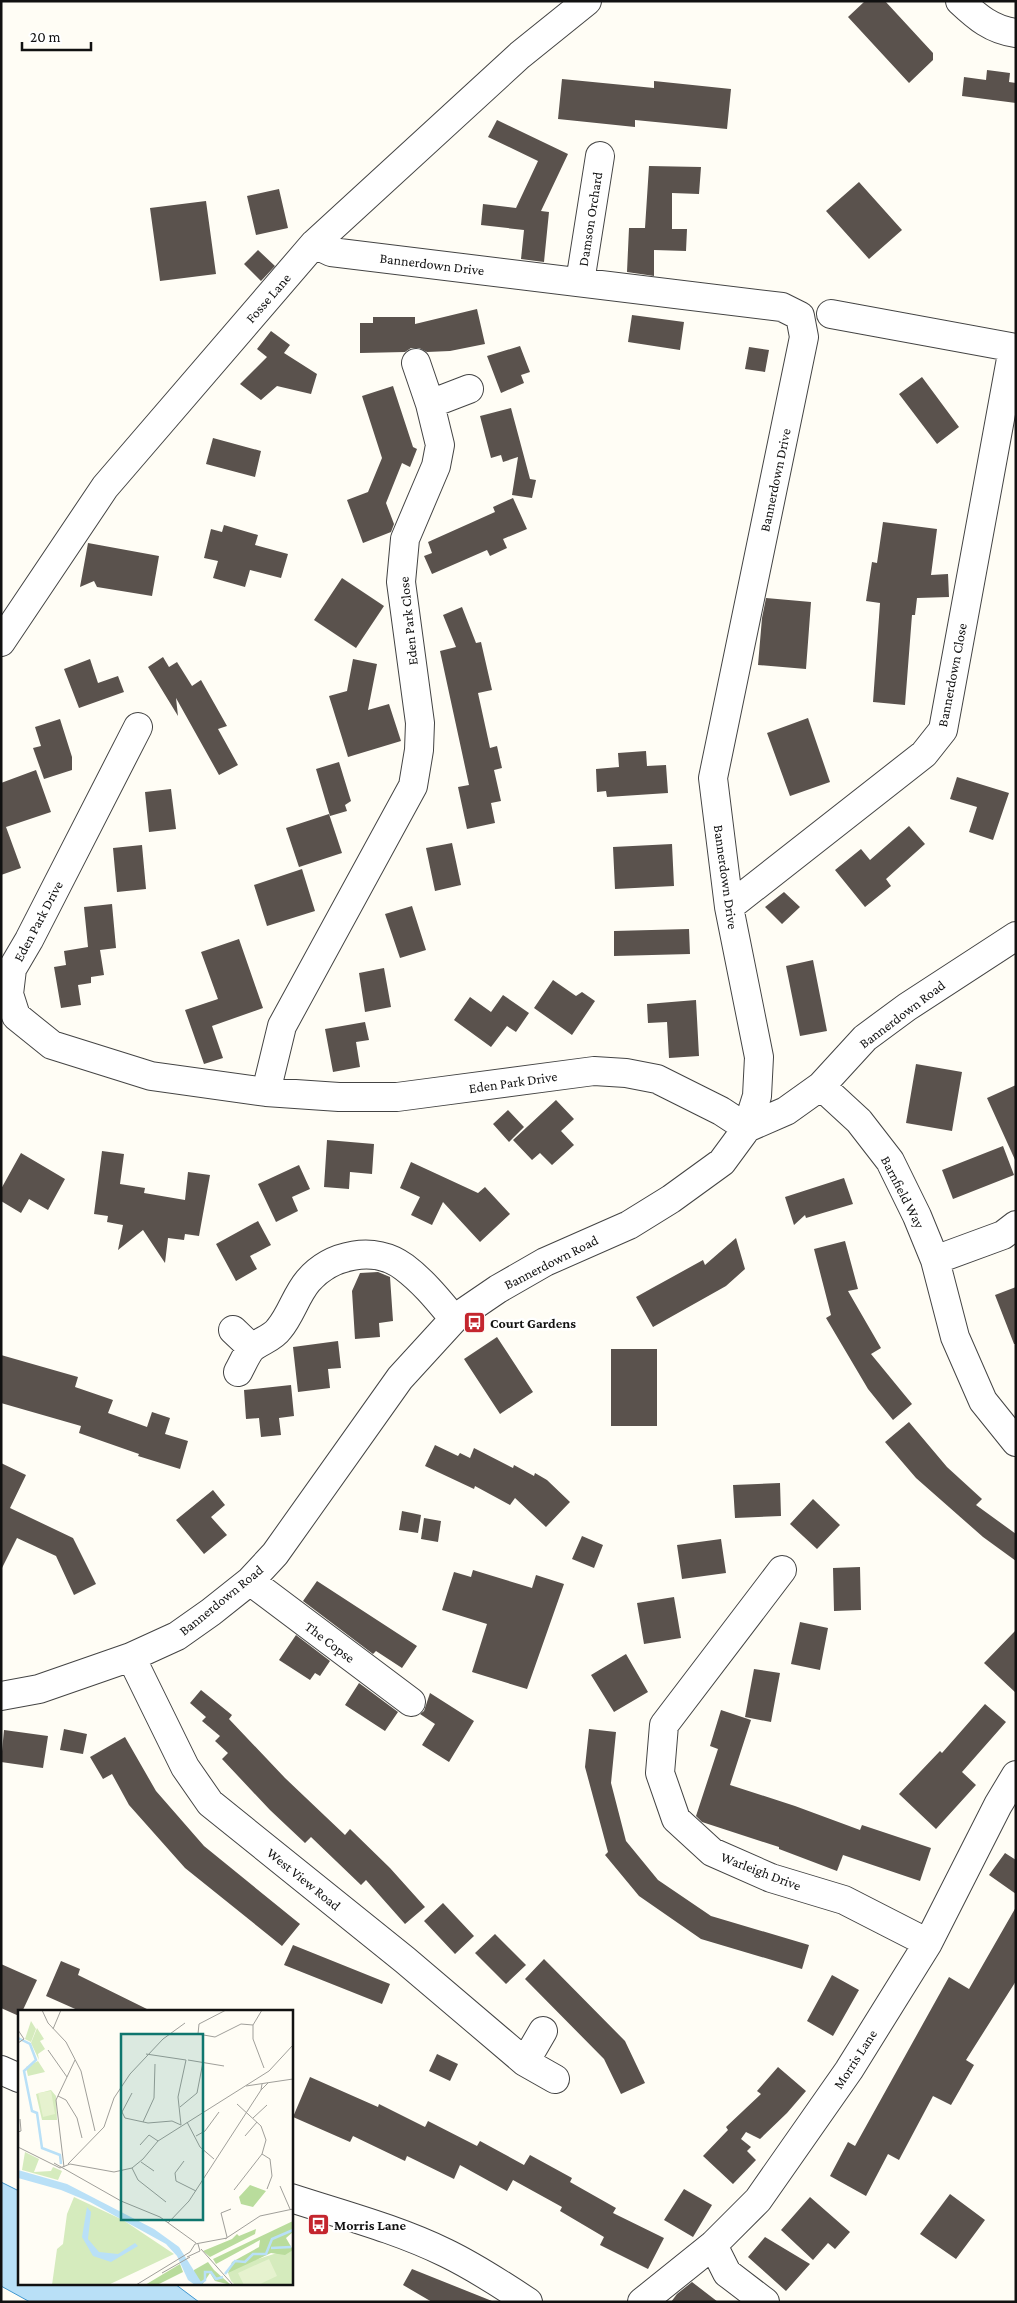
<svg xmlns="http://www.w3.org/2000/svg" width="1017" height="2303" viewBox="0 0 1017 2303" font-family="'Crimson Pro',serif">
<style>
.water{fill:#b9e0f7;stroke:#3f96cf}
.building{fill:#5a524d}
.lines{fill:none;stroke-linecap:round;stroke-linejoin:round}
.minor-casing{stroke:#444;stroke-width:30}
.minor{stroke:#fff;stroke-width:28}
.labels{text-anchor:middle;stroke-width:5;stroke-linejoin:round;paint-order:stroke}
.street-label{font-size:14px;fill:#111;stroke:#fff}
.poi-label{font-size:14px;font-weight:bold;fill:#111;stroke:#fff;text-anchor:start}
.inset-river{fill:none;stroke:#b9e0f7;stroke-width:2.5}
.inset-road{fill:none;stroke:#a09f9a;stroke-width:1}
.view{fill:#0f766e;fill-opacity:0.15;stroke:#0f766e;stroke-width:2.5}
.inset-edge{fill:none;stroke:#111;stroke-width:2.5}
</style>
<rect width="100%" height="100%" fill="#fffdf5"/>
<path class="water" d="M1,2182L19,2191V2284H175L199,2302H30L1,2286Z"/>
<path class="building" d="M865,1H885L933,53V60L909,83L848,17Z
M987,70L1010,73L1009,82L1016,83V103L962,96L964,77L986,80Z
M562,79L654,88V81L731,89L727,129L635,120V127L558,119Z
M497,120L568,154L541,211L549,212L544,262L521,259L524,230L481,225L483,204L516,208L538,161L488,137Z
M649,166L701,167L699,194L672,193V229H687L686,251L654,250V276L627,272L629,228H645Z
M859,182L902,230L869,259L826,211Z
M279,189L288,228L256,235L247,196Z
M206,201L216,274L160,281L150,208Z
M258,250L275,266L261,281L244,264Z
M477,309L485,344L450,351L427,352L419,348H411L405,352L360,353V323H373V317H415V324Z
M632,315L684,322L680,350L628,342Z
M271,331L290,345L284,353L317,374L311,394L277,386L261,400L240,384L267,357L257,349Z
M520,346L530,372L521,375L524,383L501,393L487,356Z
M749,347L769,350L765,372L745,369Z
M922,377L959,427L937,444L899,394Z
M393,386L413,447L417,449L410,467L402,463L386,503L394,524L391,532L363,543L347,500L368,492L382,458L362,396Z
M511,408L530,479L536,480L532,498L512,495L518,457L503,462L501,455L491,458L480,416Z
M213,438L261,451L255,477L206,464Z
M513,498L527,529L503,539L507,548L490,556L487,550L432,574L424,556L432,553L428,542L495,512L493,507Z
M883,522L937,529L931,575L948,574L949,597L917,598L915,615H912L905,705L873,702L880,603L866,601L872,562L877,563Z
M224,525L258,535L255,545L288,554L281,578L250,570L245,587L213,578L218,561L204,558L211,529L222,532Z
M88,543L159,556L152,596L97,587L94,581L80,587Z
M342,578L384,606L356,648L314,620Z
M766,598L811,602L806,669L758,665L762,618Z
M462,607L476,643L481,642L492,690L478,693L490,748L497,746L502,768L494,770L501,801L491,803L495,823L467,829L458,787L469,785L440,651L456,647L443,615Z
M163,657L169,667L177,662L192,686L201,680L227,726L218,729L238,765L219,775L176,698L178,716L148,667Z
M90,659L98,683L118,676L124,692L79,708L64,669Z
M353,659L377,664L368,710L389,704L401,741L348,757L329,696L347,691Z
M808,718L830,782L790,796L767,733Z
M60,719L72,757V770L44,779L33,748L41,746L35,727Z
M646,751L647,766L666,765L668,793L607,797L606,791L597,792L596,769L619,767L618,753Z
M339,762L351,801L345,805L347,811L330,816L316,769Z
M36,770L51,812L6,827L21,868L1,875V783Z
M957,777L1009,793L993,840L969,832L977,807L950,799Z
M171,789L176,829L149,832L145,792Z
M329,814L342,853L299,867L286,828Z
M909,826L925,844L886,879L891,886L865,907L835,870L861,849L870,860Z
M452,843L461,885L435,891L426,848Z
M672,844L674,886L615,889L613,847Z
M142,845L146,889L117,892L113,848Z
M302,869L315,911L267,926L254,885Z
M784,892L800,907L782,924L765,907Z
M112,904L116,948L100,950L104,975L91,977V983L78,985L81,1005L61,1008L54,967L66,965L64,951L88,947L84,907Z
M412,906L426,950L400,958L385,914Z
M689,929L690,954L614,956V931Z
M239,939L263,1008L212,1026L223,1058L204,1064L185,1010L218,999L201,952Z
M813,960L827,1031L800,1036L786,966Z
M384,968L391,1007L365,1012L359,973Z
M553,980L576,996L582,992L595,1001L572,1035L534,1008Z
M503,995L529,1013L516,1032L507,1026L491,1047L454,1020L470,997L491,1012Z
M696,1000L699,1056L669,1058L667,1022L648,1023L647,1004Z
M365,1022L369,1040L356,1042L360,1067L333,1072L325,1029Z
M916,1064L962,1072L952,1131L906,1123Z
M1016,1085V1162L987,1098Z
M556,1100L574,1119L561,1131L574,1145L552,1165L540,1153L532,1160L513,1140Z
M508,1110L524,1127L509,1142L493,1124Z
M327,1140L374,1144L372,1174L350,1172L349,1189L324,1187Z
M1003,1146L1014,1175L953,1199L942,1170Z
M102,1151L124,1154L120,1184L145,1188L144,1193L185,1200L188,1172L210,1175L199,1236L185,1234L184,1240L168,1238L165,1263L143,1230L118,1250L123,1225L107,1222L108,1216L94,1214Z
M21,1153L65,1179L48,1210L29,1199L21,1213L1,1201V1189Z
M411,1162L478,1193L485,1187L510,1214L480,1242L443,1202L432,1225L411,1215L420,1197L400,1188Z
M299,1165L310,1189L292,1197L298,1211L276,1222L258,1184Z
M844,1178L853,1204L806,1218L805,1215L794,1225L785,1197Z
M258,1221L271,1245L250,1256L257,1269L236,1281L216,1244Z
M736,1238L745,1269L726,1286L653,1327L636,1297L703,1260L705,1265Z
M845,1241L858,1289L848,1291L881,1348L871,1354L912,1404L893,1420L868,1389L826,1318L831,1315L814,1249Z
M378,1272L390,1277L393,1321L379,1323L380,1337L355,1339L352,1291L360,1273Z
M1016,1287V1344H1014L995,1295Z
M497,1337L533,1392L500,1414L464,1359Z
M338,1341L341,1368L328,1369L330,1388L298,1392L293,1347Z
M611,1349H657V1426H611Z
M1,1355L78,1377L75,1387L113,1400L108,1413L147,1427L152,1412L170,1418L165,1434L188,1441L180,1469L138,1456L139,1454L79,1433L81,1426L1,1403Z
M291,1385L294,1416L279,1418L281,1435L261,1437L259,1418L246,1419L244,1390Z
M909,1422L947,1467L982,1499L976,1505L1016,1534V1561L983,1537L916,1478L885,1442Z
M435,1445L458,1456L460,1453L470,1458L474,1448L513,1468L514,1465L534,1476L535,1473L547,1480L570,1502L546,1527L515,1498L510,1505L475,1486L474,1489L425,1466Z
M1,1463L26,1475L10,1508L73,1538L96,1584L74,1595L56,1556L17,1538L1,1570Z
M780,1483L781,1516L735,1518L733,1485Z
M213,1490L225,1505L211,1517L227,1535L204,1554L176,1520Z
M813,1499L840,1525L817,1549L790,1524Z
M402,1511L421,1515L418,1533L399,1530Z
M424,1518L441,1521L438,1542L421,1539Z
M582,1536L603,1545L594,1568L572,1559Z
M721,1539L726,1573L682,1579L677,1545Z
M860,1567L861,1610L834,1611L833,1568Z
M473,1570L532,1588L536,1575L564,1584L527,1689L472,1672L487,1624L442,1610L454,1572L471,1577Z
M317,1581L417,1646L402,1668L376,1651L373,1654L303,1601Z
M674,1597L681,1638L644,1644L637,1603Z
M800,1622L828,1628L820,1670L791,1664Z
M1016,1630V1693L984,1663Z
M296,1635L330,1661L320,1676L315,1673L310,1680L279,1660Z
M626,1654L648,1692L614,1712L591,1675Z
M754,1669L780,1673L771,1722L745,1717Z
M359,1683L398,1712L385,1731L345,1705Z
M201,1690L232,1715L229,1719L285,1778L345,1835L350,1829L390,1868L425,1907L405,1924L366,1880L361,1885L311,1837L305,1843L270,1810L222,1759L228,1753L215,1741L220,1736L202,1721L206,1717L190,1703Z
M430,1693L474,1721L449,1762L422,1745L435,1724L420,1714L424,1711Z
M985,1704L1006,1722L962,1772L976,1785L936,1829L899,1794L940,1751L942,1753Z
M721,1710L751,1720L730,1785L795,1806L860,1830L862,1825L931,1848L920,1881L843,1855L837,1871L779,1849V1847L702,1822L696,1816L718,1749L710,1746Z
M64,1729L87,1734L83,1754L60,1750Z
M589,1729L616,1732L611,1783L626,1841L658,1880L711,1916L809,1945L802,1969L701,1939L639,1896L605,1855L608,1852L585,1767Z
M4,1730L48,1736L43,1768L1,1762Z
M125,1737L156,1791L204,1846L300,1924L282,1946L185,1868L129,1805L112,1774L103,1779L90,1757Z
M1005,1853L1016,1860V1894L989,1875Z
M443,1903L474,1936L455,1954L424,1921Z
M1016,1907V1981L966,2060L974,2065L951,2105L933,2096L899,2160L888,2154L866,2196L830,2176L848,2142L855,2146L949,1977L969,1989Z
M495,1934L526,1965L506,1984L475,1953Z
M293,1945L390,1984L382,2004L284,1965Z
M544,1959L625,2041L645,2083L621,2094L604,2059L525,1979Z
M61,1961L80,1969L78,1975L153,2012H82L46,1996Z
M1,1964L37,1980L22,2012H19V2016L1,2008Z
M832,1975L859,1990L833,2036L807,2021Z
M437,2054L458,2064L450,2081L429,2071Z
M778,2067L806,2091L787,2113L760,2139L746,2132L741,2139L751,2147L747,2151L756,2160L733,2184L703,2156L728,2130L726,2127L761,2094L757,2091Z
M310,2077L378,2107L379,2104L425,2127L428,2121L477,2146L480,2141L524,2165L530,2155L572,2178L570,2182L616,2208L613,2213L664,2238L648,2269L600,2245L604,2237L560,2211L562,2207L513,2180L507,2191L460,2165L454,2179L407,2156L405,2161L353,2136L350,2142L293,2117Z
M684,2189L712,2205L693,2237L664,2220Z
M950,2194L985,2220L956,2259L920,2234Z
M810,2197L850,2232L835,2249L828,2243L813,2260L781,2230Z
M765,2237L810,2264L786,2291L748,2257Z
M412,2269L492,2301V2302H432L403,2285Z
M692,2282L718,2302H671L677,2294Z"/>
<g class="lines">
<defs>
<path id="minor" d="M960,1C977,17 992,30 1016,33
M314,244L331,252L782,307L800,316L804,337L713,778L729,907L759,1057L757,1096L747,1128
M580,282L600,156
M831,314L1016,348
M430,404L469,389
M1,642L105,487L314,244L520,55L587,1
M138,727L29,940L12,969L9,994L16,1016L52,1045L151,1076L266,1092L339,1097H397L594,1071L626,1073L657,1079L721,1111L747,1128
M729,907L924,754L943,730L1013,348
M821,1086L859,1121L890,1161L917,1216L935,1260L955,1337L983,1401L1016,1442
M266,1092L282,1026L413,786L419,750L420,723L401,582L405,539L436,466L440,445L430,404L416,363
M935,1260L1003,1235L1016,1225
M233,1330L252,1348
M238,1372C242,1365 246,1355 251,1349C259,1341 272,1339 279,1329C291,1315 296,1295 308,1281C331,1254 375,1245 404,1267C424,1282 439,1301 454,1319
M782,1570L664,1725L660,1773L676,1819L712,1852L771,1878L844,1900L928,1943
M250,1581L411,1702
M131,1657L185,1767L210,1803L405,1960L525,2062L555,2079
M1,1696L39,1689L131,1657L177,1636L211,1612L250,1581L275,1554L400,1378L454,1319L498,1289L545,1262L629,1225L671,1199L722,1162L747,1128L786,1111L821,1086L865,1038L907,1007L1016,936
M525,2062L543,2031
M1,2070L19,2078
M291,2198C343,2215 397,2229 446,2253C475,2267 501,2284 528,2302
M713,2245L727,2273L765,2302
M642,2302L713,2245L758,2200L849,2070L928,1943L998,1805L1016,1775"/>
</defs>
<use href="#minor" class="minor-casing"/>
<use href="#minor" class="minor"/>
</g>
<defs>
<symbol id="bus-square" viewBox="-11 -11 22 22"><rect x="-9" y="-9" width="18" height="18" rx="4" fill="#c4262e" stroke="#fff"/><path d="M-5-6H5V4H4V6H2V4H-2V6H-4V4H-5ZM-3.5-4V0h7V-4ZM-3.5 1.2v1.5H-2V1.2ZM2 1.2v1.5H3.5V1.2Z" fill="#fff"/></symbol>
</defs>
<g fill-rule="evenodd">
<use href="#bus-square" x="462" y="1310" width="25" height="25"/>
<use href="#bus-square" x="306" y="2212" width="25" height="25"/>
</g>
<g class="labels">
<g class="street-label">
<text transform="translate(590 219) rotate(-81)" y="5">Damson Orchard</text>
<text transform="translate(432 264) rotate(7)" y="5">Bannerdown Drive</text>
<text transform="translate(268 298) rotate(-49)" y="5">Fosse Lane</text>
<text transform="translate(775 480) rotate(-78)" y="5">Bannerdown Drive</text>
<text transform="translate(408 621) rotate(-96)" y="5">Eden Park Close</text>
<text transform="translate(952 675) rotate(-79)" y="5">Bannerdown Close</text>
<text transform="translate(726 877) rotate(82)" y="5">Bannerdown Drive</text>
<text transform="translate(38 921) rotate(-62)" y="5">Eden Park Drive</text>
<text transform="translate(902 1014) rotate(-37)" y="5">Bannerdown Road</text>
<text transform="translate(513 1082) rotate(-8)" y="5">Eden Park Drive</text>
<text transform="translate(903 1192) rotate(63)" y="5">Barnfield Way</text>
<text transform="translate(551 1262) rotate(-27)" y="5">Bannerdown Road</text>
<text transform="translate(221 1600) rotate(-39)" y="5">Bannerdown Road</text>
<text transform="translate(330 1642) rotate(37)" y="5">The Copse</text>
<text transform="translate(761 1871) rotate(21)" y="5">Warleigh Drive</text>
<text transform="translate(304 1879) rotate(39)" y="5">West View Road</text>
<text transform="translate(855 2059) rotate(-57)" y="5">Morris Lane</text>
</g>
<g class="poi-label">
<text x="490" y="1328">Court Gardens</text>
<text x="334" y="2230">Morris Lane</text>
</g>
</g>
<g transform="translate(18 2010)">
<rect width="275" height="275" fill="#fffdf5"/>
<path d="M13,11L18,19L13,32L7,29ZM19,18L26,29L22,31L27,39L20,44L21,50L13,33ZM20,51L27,62L10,66L8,57ZM33,80L38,86L39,110H24L18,84ZM7,142L21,149L16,162L33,161L35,157L44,161L40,170L4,160ZM56,187L105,210L156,244L90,275H34L39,239L45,234L49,204ZM275,238L274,275H217L213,271L210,263L214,257Z" fill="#d5ebbd"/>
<path d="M232,175L248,181L235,197L223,194L221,187ZM275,211V222L268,228L275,240L267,245L253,243L210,263L214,252L241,237L242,230L198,254L195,249ZM238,219L237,224L192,247L185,241L214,229L219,224L221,226ZM190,252L196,260L213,275L197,271L192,263L184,275L176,265V260ZM162,254L165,262L139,275H127Z" fill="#b9dc9c"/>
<path d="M33,81L37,104L25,107L20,83ZM251,249L259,266L240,275H226L220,263Z" fill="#e6f2cf"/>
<path d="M0,160L49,174L136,219L161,237L185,275H177L170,270L159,246L148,234L72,192L43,180L0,168ZM69,197L73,202L70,229L81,242L100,244L117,233L120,236L93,252L75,246L64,227Z" fill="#b9e0f7"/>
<path class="inset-river" d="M0,28L12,34L18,50L6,61L14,101L19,103L24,138L42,145L43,154M253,238L273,237M207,264L217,251L227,252L235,244H248L254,229L275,220M183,273L187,270V262H193L198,269L205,267"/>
<path class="inset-road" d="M24,0L30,13L48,32L63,61L77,121M208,0L181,14L180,24L197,27L223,14L235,15M244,0L235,15V29L246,58M35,19L43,0M0,20L6,29L0,33M30,40L49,67M128,44L168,50L160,87L163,115M170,50L206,56M244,74L243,80L250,73M228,76L275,69M114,83L104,102L107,108L130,113L154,111L163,115M40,86L48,90L59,108L64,128M162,97L179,83L185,52M235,108L249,95M125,112L136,88L137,54M169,112L182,137L196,149M0,122L3,121L2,109M178,126L187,121L201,102M227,126L239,112M122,135L131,125L140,131M0,137L42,158L52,154L96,162L114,158L125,149L140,131L251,61L275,35M244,144L252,149L254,166L249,179M166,151L157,163L158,171L178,181M123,152L136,161M36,153L103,191L142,207L178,233M50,154L86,117L96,88L112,64L145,29L167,13M46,157L38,90L57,50M114,158L120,170L148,192M262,176L272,199M216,180L244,144L248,130L243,116L219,94M150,213L171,191L243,80M209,227L203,203L213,199M207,229L242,206L275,199M183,239L215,275M169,247L182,241L180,234M144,263L172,247M118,275L172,242L177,234L209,228"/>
<path class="view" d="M103,24H185V210H103Z"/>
<rect width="275" height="275" class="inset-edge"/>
</g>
<rect width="1017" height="2303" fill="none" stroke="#111111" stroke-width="5"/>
<path d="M22 42v8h69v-8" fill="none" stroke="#111111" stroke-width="2.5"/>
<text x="30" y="42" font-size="15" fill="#111111" stroke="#ffffff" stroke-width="4" paint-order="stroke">20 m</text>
</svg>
